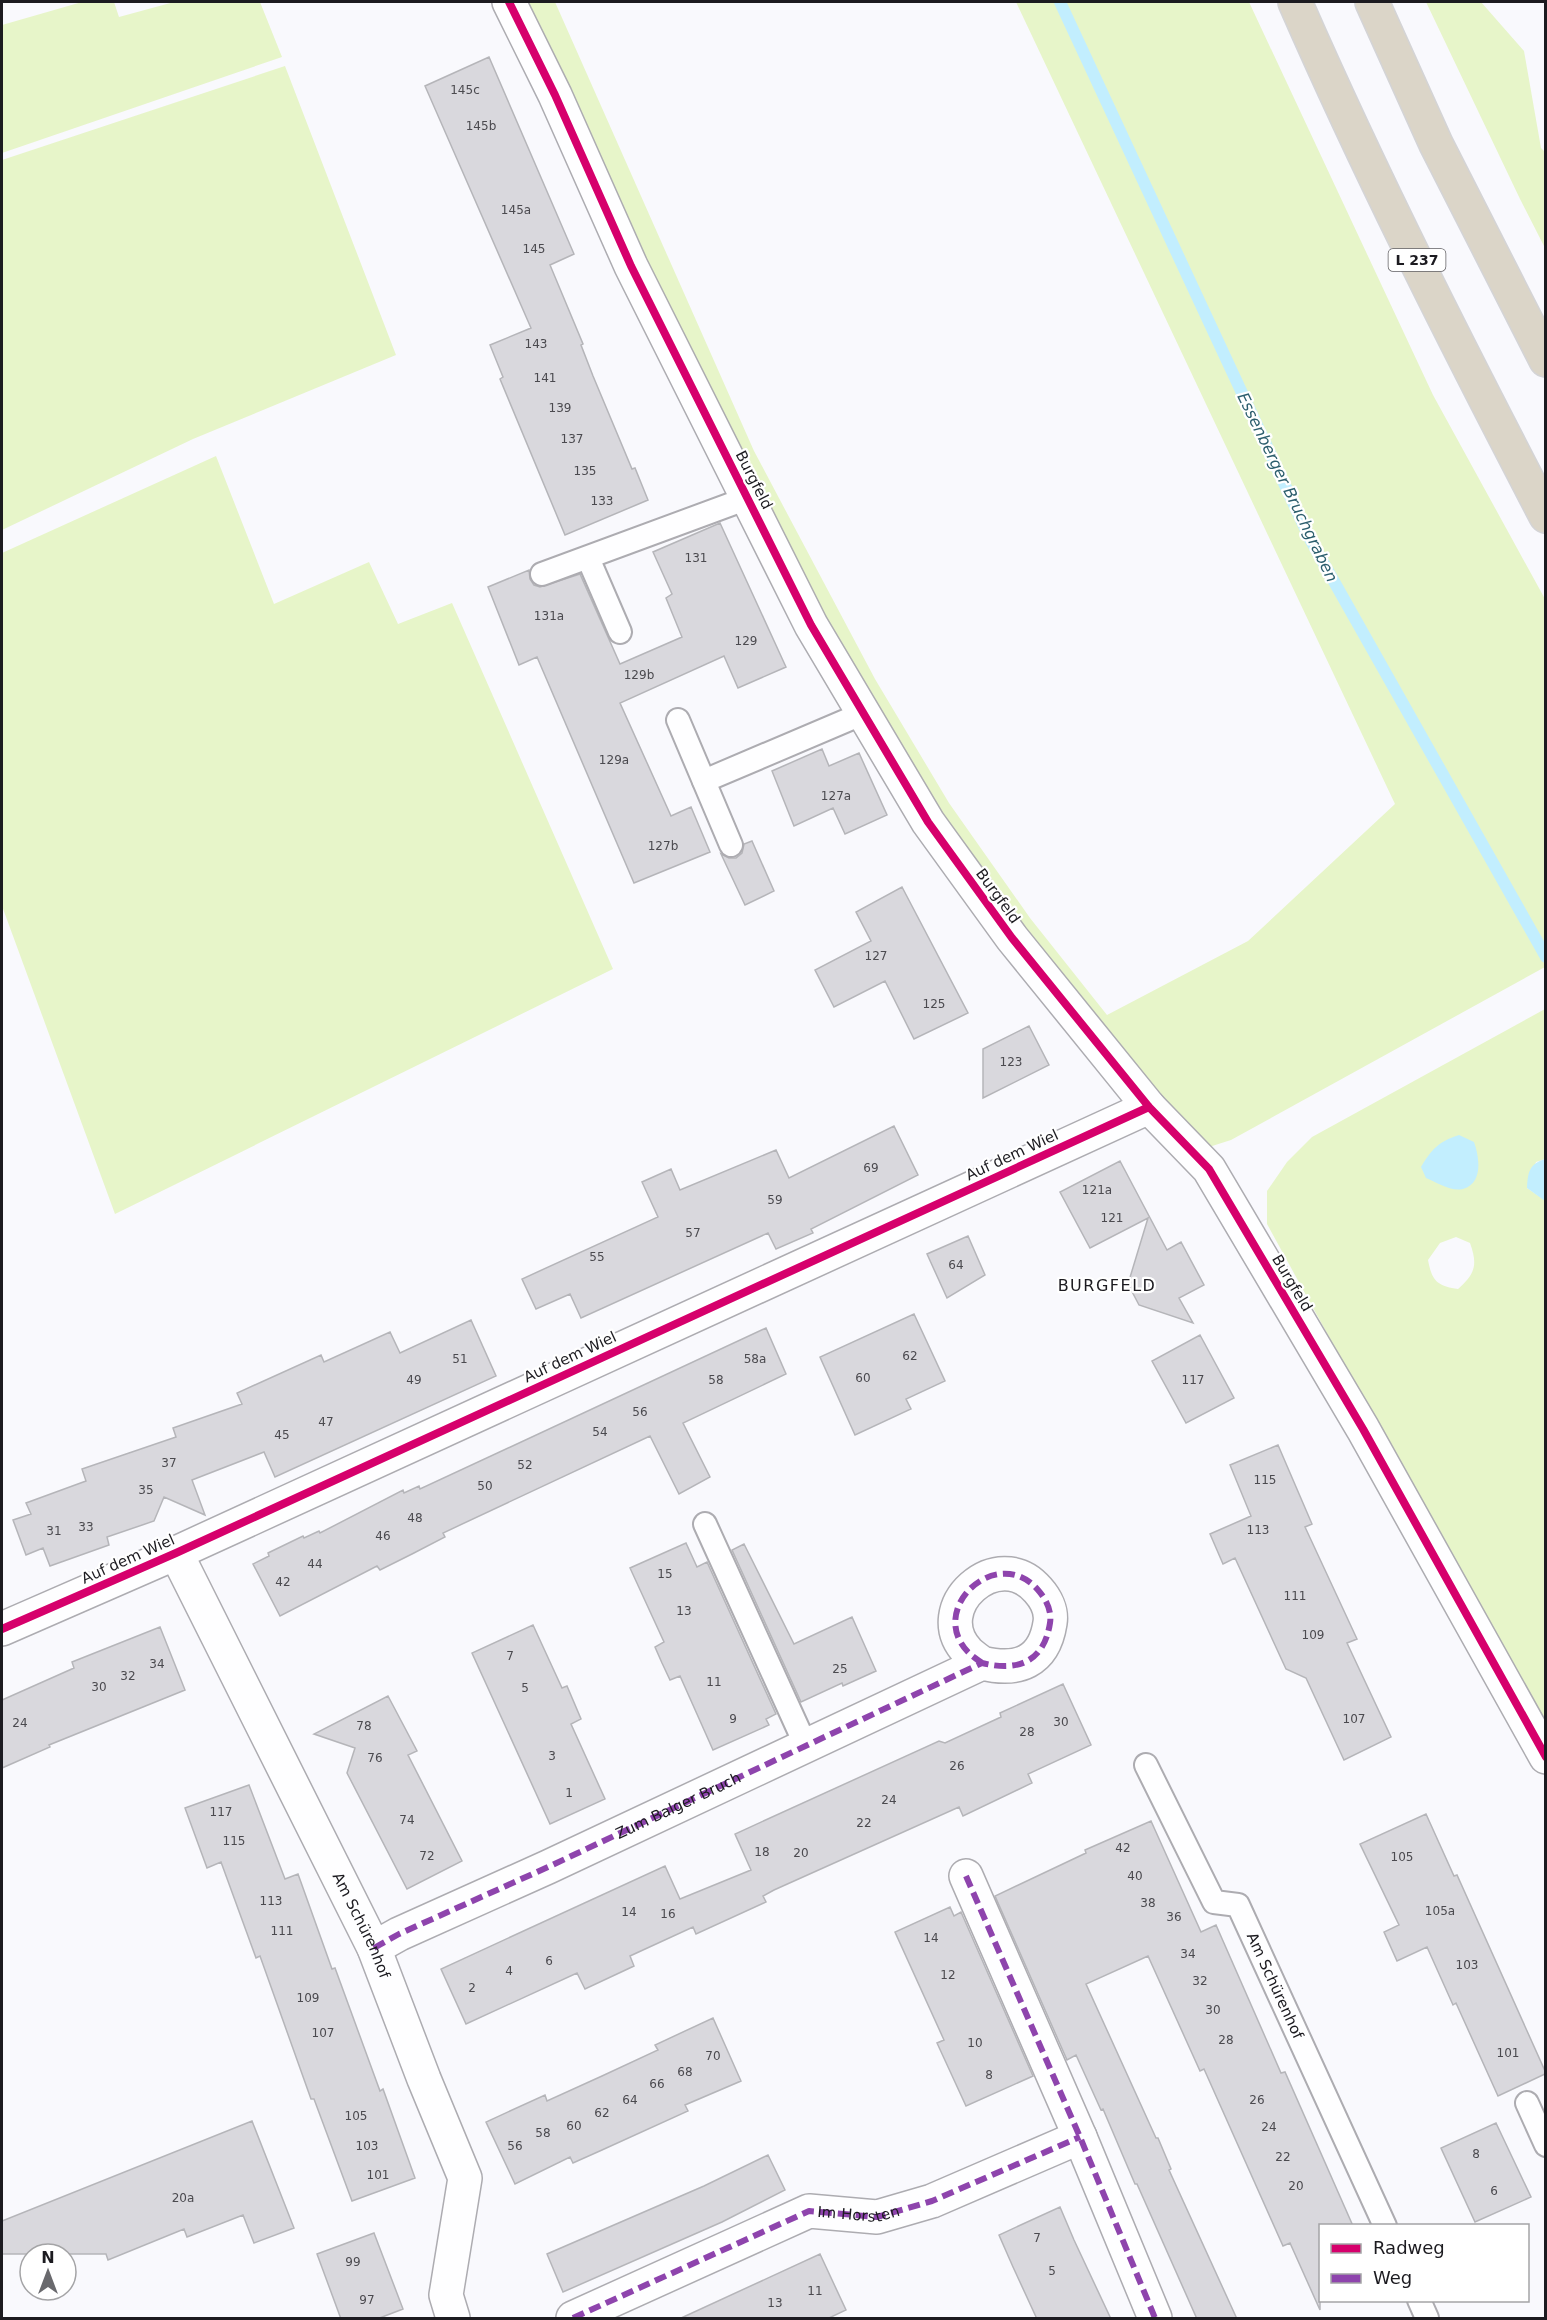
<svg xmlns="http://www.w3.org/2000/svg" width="1547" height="2320" viewBox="0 0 1547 2320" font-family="'DejaVu Sans',sans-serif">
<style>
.green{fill:#e7f5c9;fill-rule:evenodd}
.water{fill:#c2eefe}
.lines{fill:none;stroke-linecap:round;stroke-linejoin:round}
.stream{stroke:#c2eefe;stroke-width:12}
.building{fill:#d9d8dd;stroke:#b5b5b9;stroke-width:1.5}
.lane-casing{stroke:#adacb1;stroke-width:26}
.street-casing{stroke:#adacb1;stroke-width:36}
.highway-casing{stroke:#d4d4d6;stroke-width:36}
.lane{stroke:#fefeff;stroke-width:22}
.street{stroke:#fefeff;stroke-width:33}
.highway{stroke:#dbd5c8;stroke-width:33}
.quiet{stroke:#8e44ad;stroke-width:6;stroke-dasharray:12 6;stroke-linecap:butt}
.cycleway-casing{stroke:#fff;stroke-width:11}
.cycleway{stroke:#d6006c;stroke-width:8}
.labels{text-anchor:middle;stroke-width:4.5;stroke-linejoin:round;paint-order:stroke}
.number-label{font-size:12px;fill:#4b4a4f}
.shield{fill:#fff;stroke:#605f63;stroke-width:1.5}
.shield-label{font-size:14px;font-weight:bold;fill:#1c1b20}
.street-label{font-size:15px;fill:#1c1b20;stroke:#fff}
.water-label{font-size:16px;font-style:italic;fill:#2c5e6d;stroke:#fff}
.neighbourhood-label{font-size:16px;letter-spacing:1.5px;fill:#1c1b20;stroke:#fff}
</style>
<rect width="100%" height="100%" fill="#f9f9fd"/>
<path class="green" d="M82,2H114L119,17L174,2H260L282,57L2,153V25Z
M523,2H555L754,451L875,679L949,803L1030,918L1107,1015L1248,941L1395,804L1016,2H1249L1433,395L1545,599V967L1231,1140L1209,1147L1172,1108L1018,926L934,808L859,684L741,456Z
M1426,2H1481L1524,51L1541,148L1545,152V248L1520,199Z
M285,66L396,355L193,439L2,530V160Z
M216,456L274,604L369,562L398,624L452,603L613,969L115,1214L2,906V553Z
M1545,1009V1159L1536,1162L1527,1188L1546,1201L1545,1724L1385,1439L1267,1224V1191L1287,1162L1312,1137ZM1456,1237L1470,1243C1478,1265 1475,1274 1458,1289C1437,1286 1432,1281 1428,1260L1440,1243Z"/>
<path class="water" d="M1459,1135L1474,1142C1479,1156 1484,1183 1463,1189C1451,1192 1436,1182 1426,1178L1421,1167C1431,1150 1439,1141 1459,1135Z
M1545,1159H1546L1545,1201L1527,1188C1528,1172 1529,1164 1545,1159Z"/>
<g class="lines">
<path class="stream" d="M1060,2L1310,539L1546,957"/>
</g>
<path class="building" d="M489,57L574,254L550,265L583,344L581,345L593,376L632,469L635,468L648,500L565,535L500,379L503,377L490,345L531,328L425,86Z
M720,523L786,667L738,688L724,656L620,703L671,816L691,807L710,852L634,883L537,657L519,665L488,587L529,570L530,579L534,585L540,587L580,574L620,664L682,637L666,598L672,594L653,552Z
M822,749L829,766L859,753L887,815L845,834L833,808L794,826L772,771Z
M752,841L774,891L745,905L721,854L729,858H736L742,853L744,844Z
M902,887L968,1013L914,1039L885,981L834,1007L815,970L871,941L856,912Z
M1029,1026L1049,1065L983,1098V1049Z
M894,1126L918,1175L811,1229L813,1233L776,1249L768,1233L581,1318L570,1294L536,1309L522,1279L658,1217L642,1182L671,1169L680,1190L776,1150L789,1178Z
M1120,1161L1167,1250L1181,1242L1204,1285L1179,1298L1193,1323L1139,1305L1128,1284L1148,1218L1090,1248L1060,1192Z
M968,1236L985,1275L947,1298L927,1254Z
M914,1314L945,1381L906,1399L911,1409L855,1435L820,1357Z
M471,1320L496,1376L275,1477L264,1452L192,1480L205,1515L164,1497L154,1521L107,1537L109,1545L50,1566L43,1548L26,1555L13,1520L31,1514L26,1503L86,1481L82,1469L176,1437L173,1428L242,1404L237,1393L321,1355L324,1362L390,1332L400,1353Z
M766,1328L786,1374L683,1423L710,1477L679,1494L650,1436L443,1533L445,1537L412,1554L380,1570L377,1566L280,1616L253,1564L269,1556L268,1553L303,1536L304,1538L319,1531L320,1533L403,1490L404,1493L419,1486L420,1489Z
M1200,1335L1234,1398L1186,1423L1152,1361Z
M1278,1445L1312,1524L1305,1527L1357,1639L1347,1643L1391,1737L1344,1760L1306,1678L1286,1669L1235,1558L1223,1564L1210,1534L1251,1516L1230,1465Z
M686,1543L697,1567L707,1562L776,1714L766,1719L769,1725L713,1750L680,1676L670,1680L662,1663L655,1647L664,1642L630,1568Z
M744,1544L794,1644L852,1617L876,1671L843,1686L842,1683L801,1702L732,1550Z
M533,1625L562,1688L567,1686L581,1719L571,1724L605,1799L550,1824L472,1653Z
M160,1627L185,1690L49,1745L50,1747L2,1768V1700L74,1668L72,1662Z
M1063,1684L1091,1745L1028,1774L1032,1783L963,1816L959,1807L774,1890L763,1896L766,1902L696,1934L693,1927L630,1956L634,1966L585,1989L577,1973L466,2024L441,1969L665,1866L680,1899L751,1870L735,1834L939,1741L945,1743L1001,1717L1000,1713Z
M388,1696L417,1751L408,1755L462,1861L407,1889L347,1773L355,1748L314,1734Z
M249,1785L285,1879L298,1874L332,1969L335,1968L380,2091L383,2089L415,2178L352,2201L314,2099H311L260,1956L256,1958L221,1862L207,1868L185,1808Z
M1426,1814L1454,1876L1457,1875L1545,2071V2074L1498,2096L1456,2003L1453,2005L1427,1947L1397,1961L1384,1932L1399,1925L1360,1844Z
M1151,1821L1201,1932L1216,1925L1281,2073L1285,2072L1353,2226H1320V2310L1290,2243L1283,2246L1204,2069L1200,2071L1148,1956L1086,1984L1156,2138H1158L1171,2169L1169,2170L1237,2319H1197L1137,2184H1135L1103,2109L1101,2110L1076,2055L1067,2060L995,1896L1086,1853L1085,1850Z
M950,1907L954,1916L961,1912L1033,2076L966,2106L937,2043L944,2040L895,1932Z
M713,2018L741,2081L685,2105L688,2111L602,2150L573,2163L570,2157L515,2184L486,2122L545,2095L547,2101L602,2076L658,2050L655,2045Z
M252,2121L294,2228L254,2243L243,2215L187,2237L184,2229L108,2260L106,2254H2V2221Z
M1496,2123L1531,2197L1475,2222L1441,2148Z
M768,2155L785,2190L722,2222L563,2292L547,2254L704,2186Z
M1060,2207L1074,2240L1111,2319H1037L1013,2267L999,2235Z
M374,2233L403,2309L377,2319H341L317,2254Z
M820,2254L846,2310L827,2319H679Z"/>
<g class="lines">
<defs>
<g id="lane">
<path d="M588,558L620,632"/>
<path d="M542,574L748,498"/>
<path d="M678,720L731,845"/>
<path d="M704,781L864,713"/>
<path d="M705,1524L806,1746"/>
<path id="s1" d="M1146,1765L1214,1902L1238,1905L1385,2226"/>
<path d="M1527,2103L1546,2145"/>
<path d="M1419,2300L1427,2318"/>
</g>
<g id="street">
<path d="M509,2L555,95L631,266L811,625L928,822L1012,938L1149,1107L1209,1169L1363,1429L1546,1757"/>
<path id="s2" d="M176,1553L374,1948L424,2079L465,2178L446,2295L453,2318"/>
<path d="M2,1629L176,1553L1149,1107"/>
<path d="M966,1876L1080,2137L1155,2318"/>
<path d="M374,1948L399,1934L548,1867L982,1663C1018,1672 1044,1662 1050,1623C1052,1611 1046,1599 1038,1590C998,1543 926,1608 968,1652C972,1656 978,1660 982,1663"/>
<path d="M573,2318L809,2211L877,2217L932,2201L1080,2137"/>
</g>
<path id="highway" d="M1295,2C1371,176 1458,347 1546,516
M1372,2L1436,144L1546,360"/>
</defs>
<use href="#lane" class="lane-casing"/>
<use href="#street" class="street-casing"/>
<use href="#highway" class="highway-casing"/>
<use href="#lane" class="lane"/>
<use href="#street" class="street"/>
<use href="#highway" class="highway"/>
<g class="quiet">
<path d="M966,1876L1080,2137L1155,2318"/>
<path id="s3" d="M374,1948L399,1934L548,1867L982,1663C1018,1672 1044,1662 1050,1623C1052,1611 1046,1599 1038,1590C998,1543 926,1608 968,1652C972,1656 978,1660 982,1663"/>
<path id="s4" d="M573,2318L809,2211L877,2217L932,2201L1080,2137"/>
</g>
<defs>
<path id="cycleway" d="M509,2L555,95L631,266L811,625L928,822L1012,938L1149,1107L1209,1169L1363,1429L1546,1757
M2,1629L176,1553L1149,1107"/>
</defs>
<use href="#cycleway" class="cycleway-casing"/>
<use href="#cycleway" class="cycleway"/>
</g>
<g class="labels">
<g class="number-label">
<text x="465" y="94">145c</text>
<text x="481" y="130">145b</text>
<text x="516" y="214">145a</text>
<text x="534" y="253">145</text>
<text x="536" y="348">143</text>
<text x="545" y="382">141</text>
<text x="560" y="412">139</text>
<text x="572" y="443">137</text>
<text x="585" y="475">135</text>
<text x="602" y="505">133</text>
<text x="696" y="562">131</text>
<text x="549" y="620">131a</text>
<text x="746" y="645">129</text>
<text x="639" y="679">129b</text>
<text x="614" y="764">129a</text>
<text x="836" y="800">127a</text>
<text x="663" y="850">127b</text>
<text x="876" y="960">127</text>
<text x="934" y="1008">125</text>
<text x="1011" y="1066">123</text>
<text x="871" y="1172">69</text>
<text x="1097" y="1194">121a</text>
<text x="775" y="1204">59</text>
<text x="1112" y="1222">121</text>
<text x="693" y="1237">57</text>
<text x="597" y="1261">55</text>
<text x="956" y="1269">64</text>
<text x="910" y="1360">62</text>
<text x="460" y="1363">51</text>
<text x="755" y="1363">58a</text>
<text x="863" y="1382">60</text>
<text x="414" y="1384">49</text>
<text x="716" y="1384">58</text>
<text x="1193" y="1384">117</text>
<text x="640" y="1416">56</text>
<text x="326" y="1426">47</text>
<text x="600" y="1436">54</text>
<text x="282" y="1439">45</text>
<text x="169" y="1467">37</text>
<text x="525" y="1469">52</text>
<text x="1265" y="1484">115</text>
<text x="485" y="1490">50</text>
<text x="146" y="1494">35</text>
<text x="415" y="1522">48</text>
<text x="86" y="1531">33</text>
<text x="1258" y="1534">113</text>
<text x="54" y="1535">31</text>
<text x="383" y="1540">46</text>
<text x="315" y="1568">44</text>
<text x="665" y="1578">15</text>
<text x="283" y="1586">42</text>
<text x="1295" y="1600">111</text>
<text x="684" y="1615">13</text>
<text x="1313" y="1639">109</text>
<text x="510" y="1660">7</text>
<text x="157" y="1668">34</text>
<text x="840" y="1673">25</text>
<text x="128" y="1680">32</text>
<text x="714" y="1686">11</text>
<text x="99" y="1691">30</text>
<text x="525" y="1692">5</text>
<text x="733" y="1723">9</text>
<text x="1354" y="1723">107</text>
<text x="1061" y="1726">30</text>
<text x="20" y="1727">24</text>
<text x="364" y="1730">78</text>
<text x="1027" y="1736">28</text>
<text x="552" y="1760">3</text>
<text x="375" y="1762">76</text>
<text x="957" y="1770">26</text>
<text x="569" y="1797">1</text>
<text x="889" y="1804">24</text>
<text x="221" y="1816">117</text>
<text x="407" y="1824">74</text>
<text x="864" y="1827">22</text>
<text x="234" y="1845">115</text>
<text x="1123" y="1852">42</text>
<text x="762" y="1856">18</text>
<text x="801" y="1857">20</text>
<text x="427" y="1860">72</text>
<text x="1402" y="1861">105</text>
<text x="1135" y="1880">40</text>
<text x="271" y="1905">113</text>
<text x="1148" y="1907">38</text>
<text x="1440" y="1915">105a</text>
<text x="629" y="1916">14</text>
<text x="668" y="1918">16</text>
<text x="1174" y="1921">36</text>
<text x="282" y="1935">111</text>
<text x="931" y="1942">14</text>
<text x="1188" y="1958">34</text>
<text x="549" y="1965">6</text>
<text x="1467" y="1969">103</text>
<text x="509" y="1975">4</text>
<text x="948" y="1979">12</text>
<text x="1200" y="1985">32</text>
<text x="472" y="1992">2</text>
<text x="308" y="2002">109</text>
<text x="1213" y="2014">30</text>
<text x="323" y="2037">107</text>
<text x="1226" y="2044">28</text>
<text x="975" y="2047">10</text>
<text x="1508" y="2057">101</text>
<text x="713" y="2060">70</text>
<text x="685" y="2076">68</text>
<text x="989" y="2079">8</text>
<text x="657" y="2088">66</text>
<text x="630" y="2104">64</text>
<text x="1257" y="2104">26</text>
<text x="602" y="2117">62</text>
<text x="356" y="2120">105</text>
<text x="574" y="2130">60</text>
<text x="1269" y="2131">24</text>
<text x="543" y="2137">58</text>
<text x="367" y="2150">103</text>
<text x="515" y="2150">56</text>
<text x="1476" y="2158">8</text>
<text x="1283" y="2161">22</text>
<text x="378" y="2179">101</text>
<text x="1296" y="2190">20</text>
<text x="1494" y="2195">6</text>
<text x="183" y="2202">20a</text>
<text x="1037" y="2242">7</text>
<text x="353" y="2266">99</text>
<text x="1052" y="2275">5</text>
<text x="815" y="2295">11</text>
<text x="367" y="2304">97</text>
<text x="775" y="2307">13</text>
</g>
<rect class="shield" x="1388.5" y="249" width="57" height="22" rx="4.5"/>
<g class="shield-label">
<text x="1417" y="265">L 237</text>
</g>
<g class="street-label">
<text transform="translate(754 480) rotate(63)" y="5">Burgfeld</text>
<text transform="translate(998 896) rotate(54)" y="5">Burgfeld</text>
<text transform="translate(1012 1155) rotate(-25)" y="5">Auf dem Wiel</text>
<text transform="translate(1292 1283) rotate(59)" y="5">Burgfeld</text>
<text transform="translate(570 1357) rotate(-25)" y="5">Auf dem Wiel</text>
<text transform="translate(128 1559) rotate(-24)" y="5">Auf dem Wiel</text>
<text dy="5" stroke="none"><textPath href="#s3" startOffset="336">Zum Balger Bruch</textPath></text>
<text dy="5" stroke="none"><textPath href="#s2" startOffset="416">Am Schürenhof</textPath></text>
<text dy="5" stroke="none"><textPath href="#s1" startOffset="266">Am Schürenhof</textPath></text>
<text dy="5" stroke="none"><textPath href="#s4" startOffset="309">Im Horsten</textPath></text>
</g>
<g class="water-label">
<text transform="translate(1288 487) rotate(64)" y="6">Essenberger Bruchgraben</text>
</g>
<g class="neighbourhood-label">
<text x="1107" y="1291">BURGFELD</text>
</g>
</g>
<rect width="1547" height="2320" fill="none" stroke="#1c1b20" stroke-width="6"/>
<rect x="1319" y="2224" width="210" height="78" fill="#ffffff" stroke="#a4a4a6" stroke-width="1.5"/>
<rect x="1331" y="2244" width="30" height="9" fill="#d6006c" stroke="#a4a4a6" stroke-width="1.5"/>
<text x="1373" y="2254" font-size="18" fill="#1c1b20">Radweg</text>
<rect x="1331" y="2274" width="30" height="9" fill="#8e44ad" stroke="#a4a4a6" stroke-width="1.5"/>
<text x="1373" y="2284" font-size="18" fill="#1c1b20">Weg</text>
<g transform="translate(48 2272)"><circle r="28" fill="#ffffff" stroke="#a4a4a6" stroke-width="1.5"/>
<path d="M0-4.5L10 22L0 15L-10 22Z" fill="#69696d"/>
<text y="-9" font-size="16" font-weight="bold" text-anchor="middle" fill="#1c1b20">N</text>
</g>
</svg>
